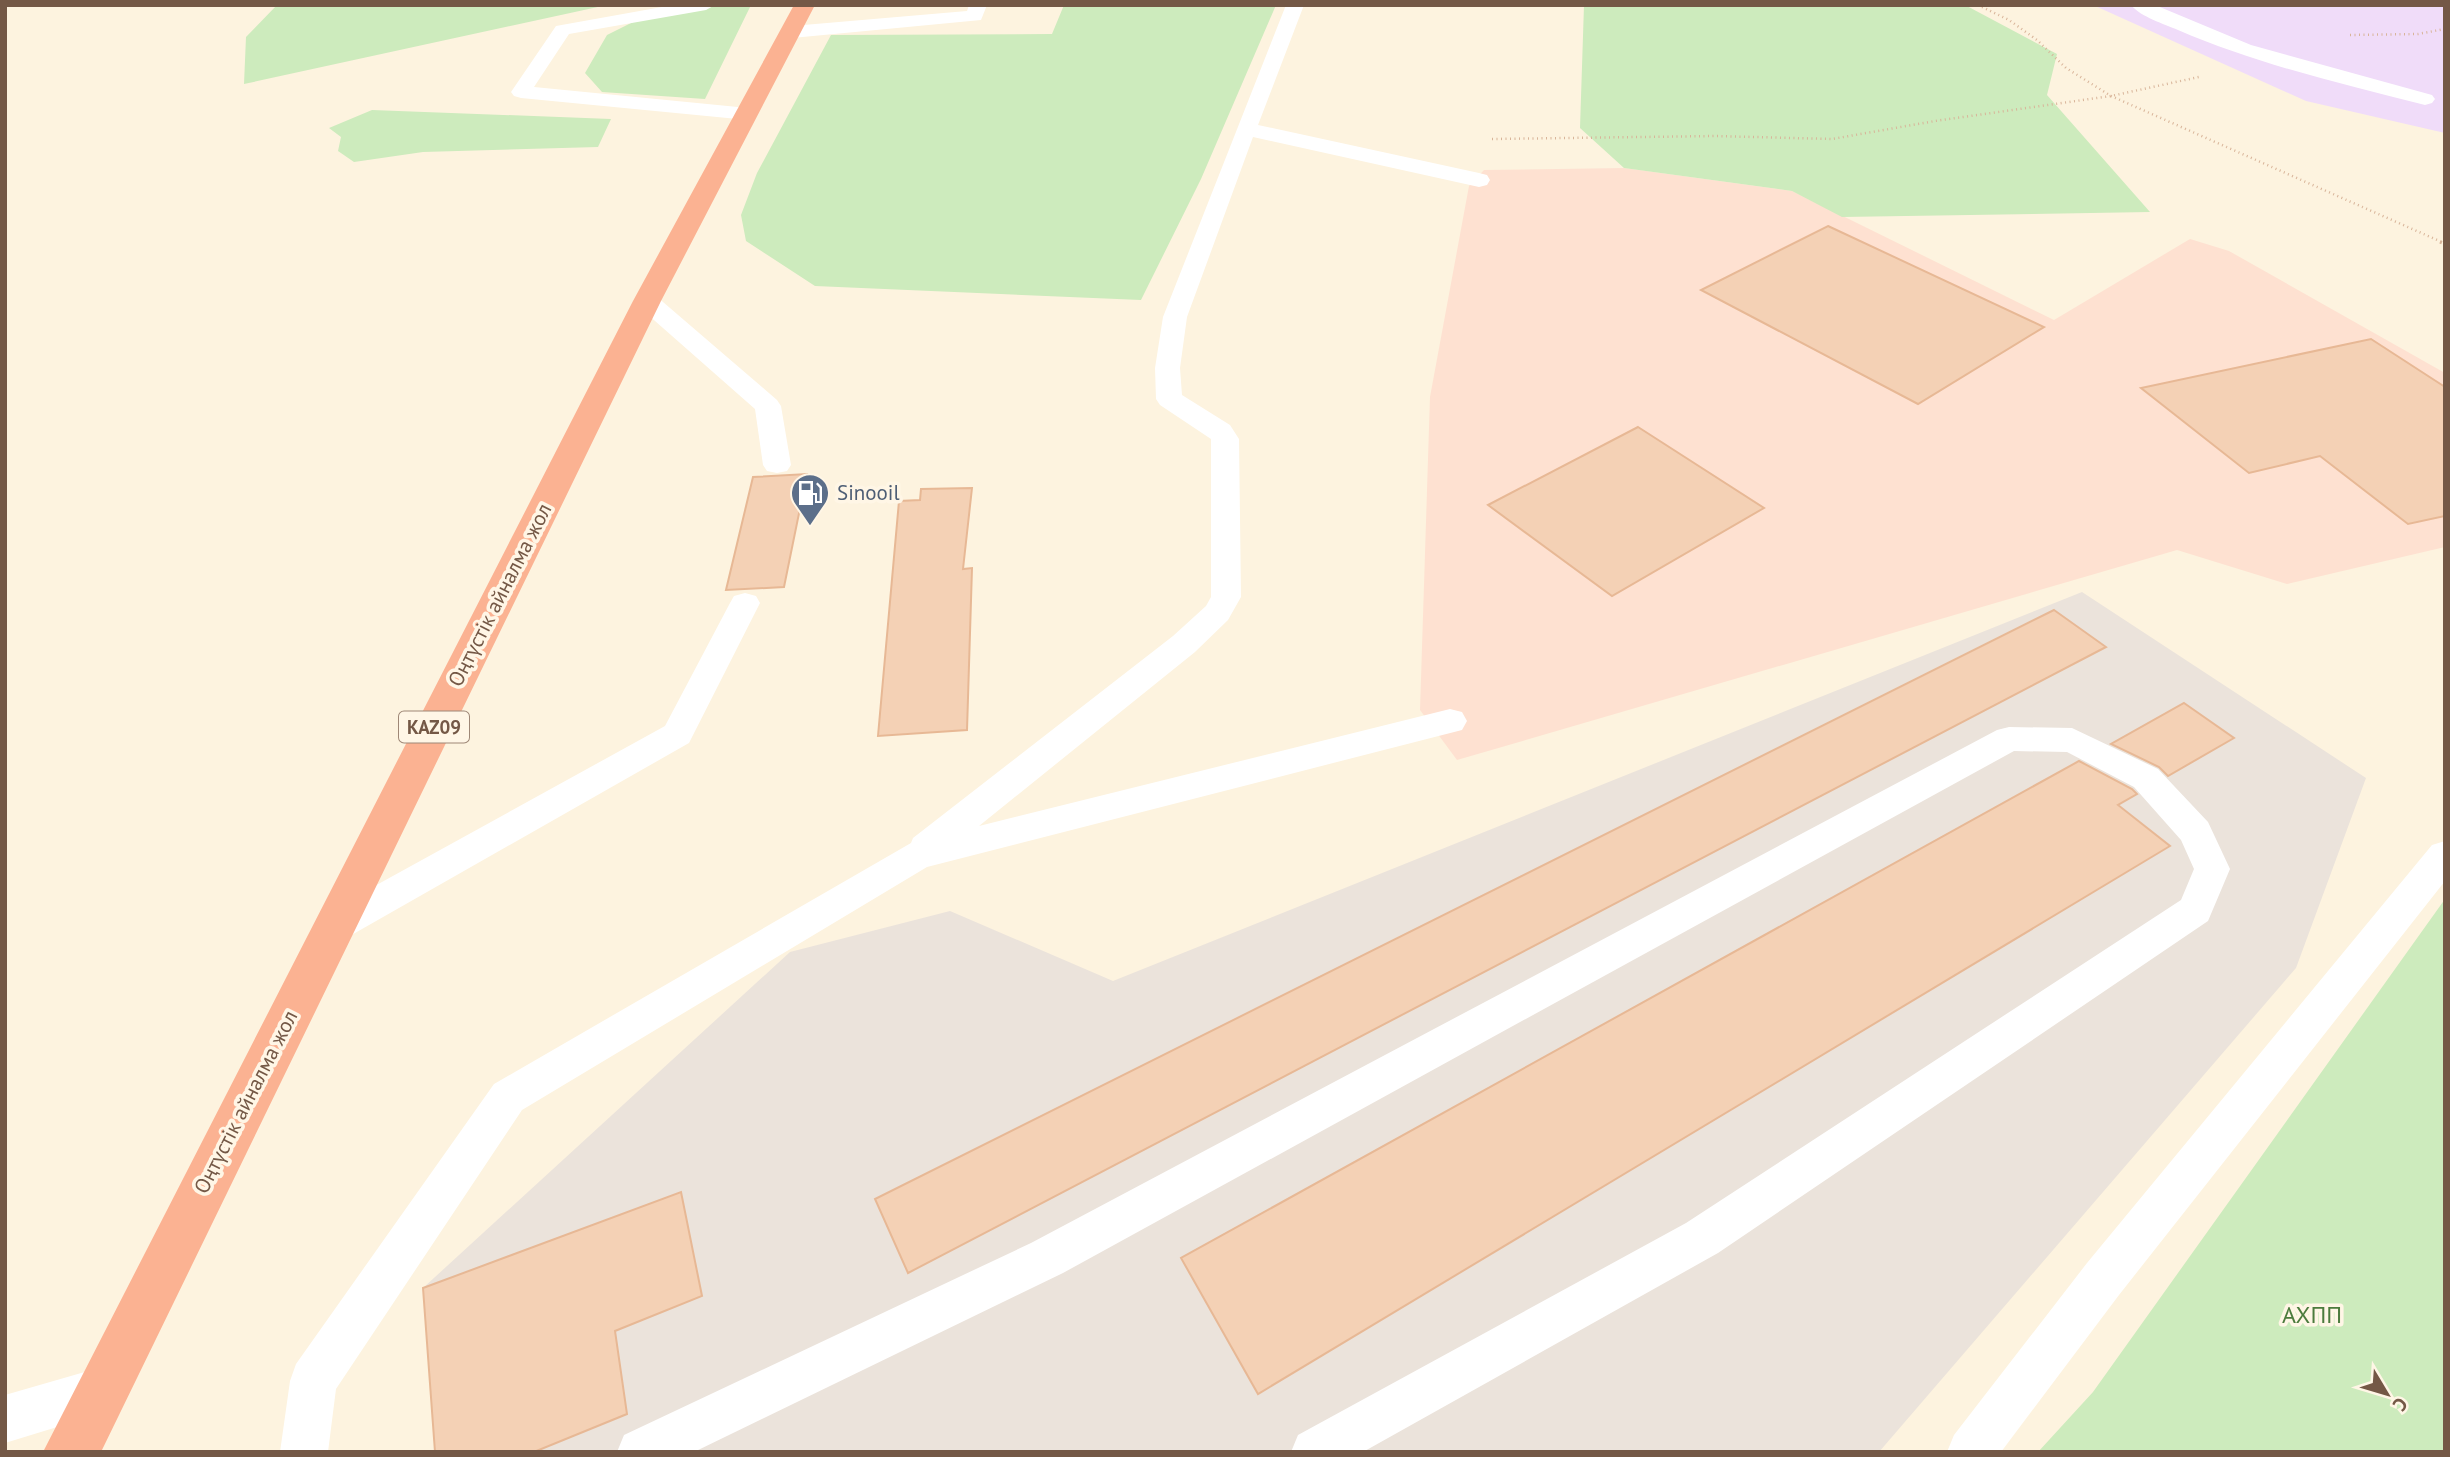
<svg xmlns="http://www.w3.org/2000/svg" width="2450" height="1457" viewBox="0 0 2450 1457" font-family="'PT Sans',sans-serif">
<style>
.commercial{fill:#fee1d1}
.industrial{fill:#ebe3db}
.education{fill:#f0dcf9}
.green{fill:#cdebbd}
.building{fill:#f4d1b5;stroke:#e7b895;stroke-width:2}
.lines{fill:none;stroke-linecap:round;stroke-linejoin:round}
.path-far1{stroke:#d8b499;stroke-width:2.5;stroke-dasharray:1 3.5;stroke-linecap:butt}
.path{stroke:#d8b499;stroke-width:3.5;stroke-dasharray:2 4.5;stroke-linecap:butt}
.lane{fill:#fff;fill-rule:evenodd}
.highway{fill:#fbb292;fill-rule:evenodd}
.labels{text-anchor:middle;stroke-width:7;stroke-linejoin:round;paint-order:stroke}
.shield{fill:#fff6e6;stroke:#9e8776;stroke-width:2}
.shield-label{font-size:19px;font-weight:bold;fill:#745846}
.service-label{font-size:21px;fill:#4e5e75;stroke:#fff6e6;text-anchor:start}
.street-label{font-size:21px;fill:#745846;stroke:#fff6e6}
.near-park-label{font-size:24px;fill:#4c7b3d;stroke:#fff6e6}
</style>
<rect width="100%" height="100%" fill="#fdf3df"/>
<path class="commercial" d="M1624,168L1792,191L2054,320L2190,239L2229,251L2445,373V547L2287,584L2177,550L1457,760L1420,710L1430,397L1469,186L1484,170Z"/>
<path class="industrial" d="M2082,592L2366,778L2296,968L1879,1452H435L423,1288L790,952L950,911L1113,981Z"/>
<path class="education" d="M2093,5H2445V133L2306,101Z"/>
<path class="green" d="M277,5H607L244,84L246,37Z
M712,5H751L705,99L602,92L585,73L607,35L635,21Z
M1064,5H1276L1201,179L1141,300L815,286L746,241L741,215L757,173L831,35L1052,34Z
M1584,5H1965L2057,54L2047,95L2150,212L1842,217L1792,191L1624,168L1580,128Z
M372,110L611,119L598,147L423,152L354,162L338,151L341,137L329,128Z
M2445,899V1452H2038L2093,1392Z"/>
<path class="building" d="M1828,226L2044,327L1918,404L1701,290Z
M2371,339L2445,387V516L2408,524L2320,456L2249,473L2141,388Z
M1638,427L1764,508L1612,596L1488,505Z
M807,474L784,587L726,590L753,477Z
M972,488L963,569L972,568L967,730L878,736L899,501L920,500L921,489Z
M2054,610L2106,647L908,1273L875,1199Z
M2184,703L2234,738L2168,776L2159,767L2111,744Z
M2079,761L2132,789L2137,794L2118,805L2170,846L1258,1394L1181,1258Z
M681,1192L702,1296L615,1331L627,1414L534,1452H435L423,1288Z"/>
<g class="lines">
<path class="path-far1" d="M1978,5L2009,20L2037,40L2066,68L2111,96L2444,243
M2350,35L2418,34L2445,29
M1492,139L1715,136L1832,139L1935,121L2111,96L2199,77"/>
<path class="path" d="M2440,242L2445,244"/>
<path class="lane" d="M673,5H715L706,10L569,34L534,87L748,108L755,110L758,114L755,118L748,120L521,98L514,96L511,92L556,26Z
M969,5H987L981,20L792,38L783,32L792,26L967,11Z
M1286,5H1304L1258,125L1479,173L1487,175L1490,180L1487,185L1479,187L1253,137L1187,317L1180,368L1182,395L1230,425L1239,439L1241,597L1228,620L1195,652L979,826L1450,709L1462,712L1467,721L1462,730L927,867L522,1110L336,1389L328,1452H280L290,1381L296,1364L494,1084L911,843L913,838L1173,636L1206,606L1211,597V439L1160,405L1156,399L1155,368L1163,317Z
M2131,5H2155L2251,45L2432,95L2435,99L2432,103L2425,105C2342,84 2257,64 2178,30C2164,24 2141,17 2131,5Z
M647,294L656,296L777,400L781,406L791,465L787,471L777,473L767,471L763,465L755,409L638,306L635,301L638,296Z
M745,593L756,596L760,603L689,743L348,937L335,941L322,937L316,926L322,915L665,726L730,603L734,596Z
M2009,727L2072,728L2158,769L2208,822L2230,869L2208,921L1718,1253L1363,1452H1291L1298,1435L1686,1223L2181,900L2194,869L2181,840L2134,787L2067,752L2014,751L1063,1273L694,1452H617L624,1435L1031,1243L1997,730Z
M2445,841V881L2119,1295L2001,1452H1947L1954,1435L2087,1263L2432,845Z
M102,1367L119,1374L126,1391L119,1408L5,1443V1395Z"/>
<path class="highway" d="M794,5H815L661,301L101,1452H43L633,301Z"/>
</g>
<defs>
<symbol id="fuel-pin" viewBox="-11 -11 22 30"><path d="M0 17L-7.5 6A9.5 9.5 0 1 1 7.5 6Z" fill="#5c6f8a" stroke="#fff6e6"/><path d="M-5.5-6h7V0h2V4h1.3V-2.5L3-4.5l.8-.8L6-3V5H2.5V1h-1V6h-7ZM-4.2-4.7v3.2H.2V-4.7Z" fill="#fff"/></symbol>
</defs>
<g fill-rule="evenodd">
<use href="#fuel-pin" x="788" y="471" width="44" height="60"/>
</g>
<g class="labels">
<rect class="shield" x="399" y="711.5" width="70" height="31" rx="5"/>
<g class="shield-label">
<text x="434" y="734">KAZ09</text>
</g>
<g class="service-label">
<text x="837" y="500">Sinooil</text>
</g>
<g class="street-label">
<text transform="translate(500 595) rotate(-63)" y="7">Оңтүстік айналма жол</text>
<text transform="translate(246 1102) rotate(-63)" y="7">Оңтүстік айналма жол</text>
</g>
<g class="near-park-label">
<text x="2312" y="1323">АХПП</text>
</g>
</g>
<rect width="2450" height="1457" fill="none" stroke="#745846" stroke-width="14"/>
<g transform="translate(2387 1394) rotate(128)" stroke="#fff6e6" stroke-width="5" paint-order="stroke">
<path d="M0-5L12 26L0 18L-12 26Z" fill="#745846"/>
<text y="-10" font-size="19" font-weight="bold" text-anchor="middle" fill="#745846">С</text>
</g>
</svg>
